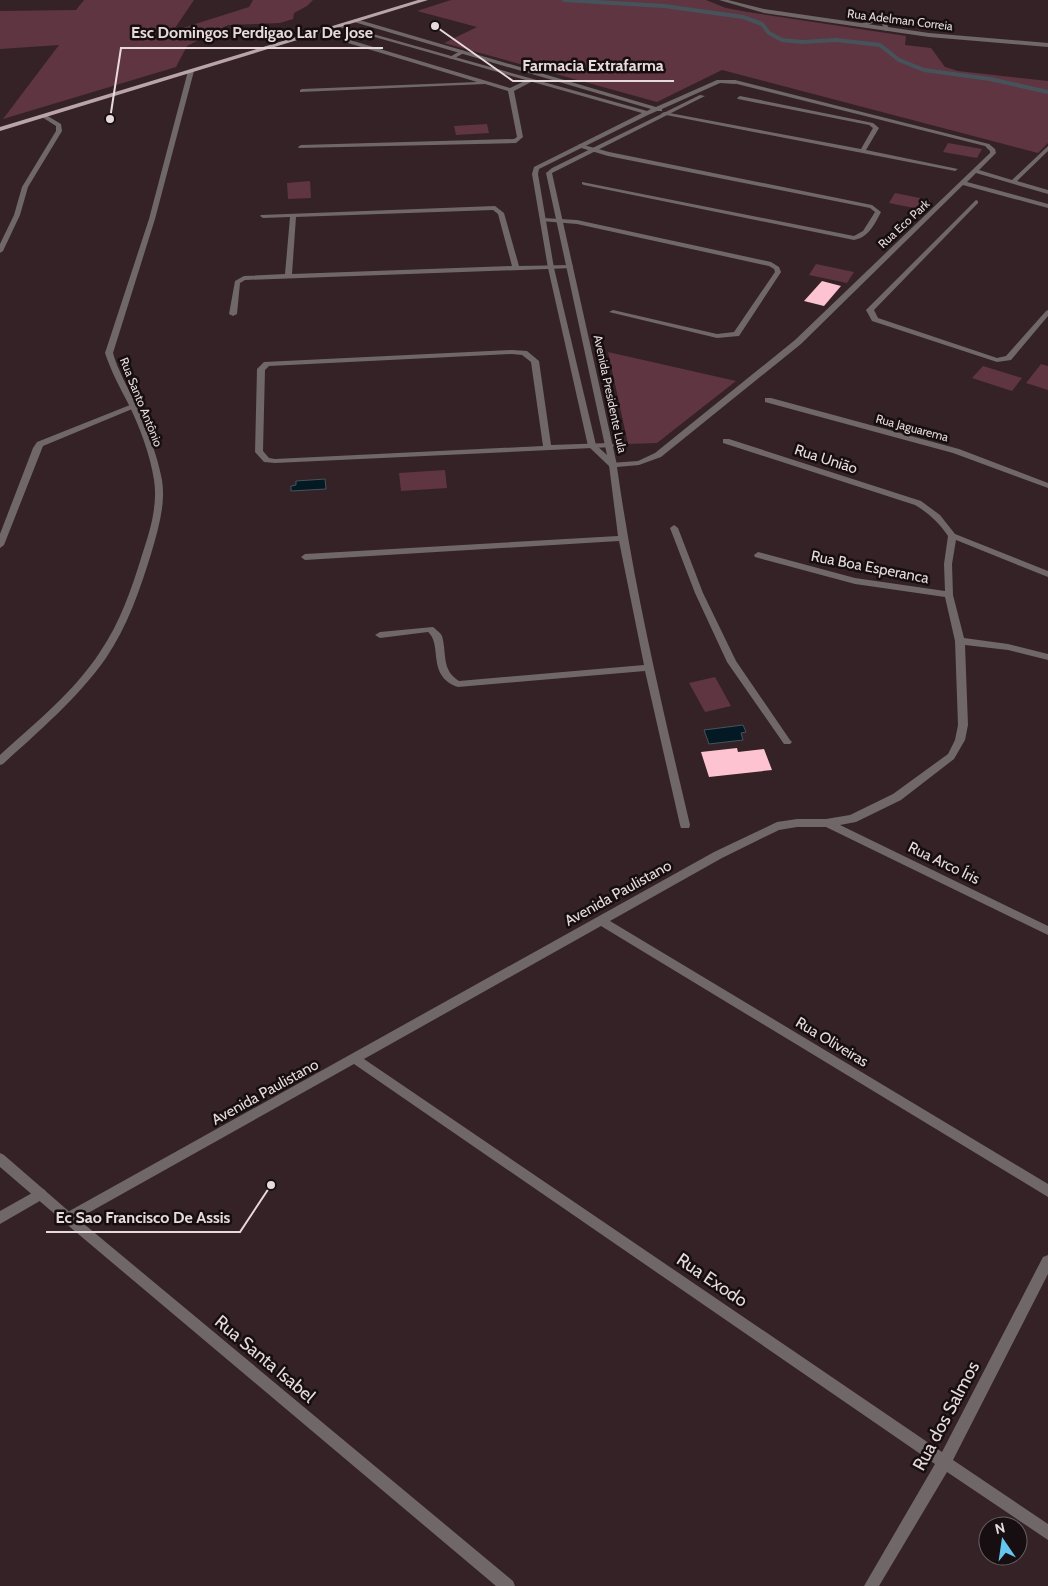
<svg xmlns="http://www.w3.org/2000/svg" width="1048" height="1586" viewBox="0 0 1048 1586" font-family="Cabin,sans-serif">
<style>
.green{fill:#5f3541}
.water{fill:#031923;stroke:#47535a}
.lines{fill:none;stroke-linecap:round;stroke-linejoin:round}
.stream{stroke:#47535a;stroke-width:4}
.building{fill:#fdc3d1}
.minor{fill:#706769;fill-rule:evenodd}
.tertiary{fill:#706769;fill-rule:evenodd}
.primary{fill:#b9a5a9;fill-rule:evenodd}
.labels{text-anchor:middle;stroke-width:5;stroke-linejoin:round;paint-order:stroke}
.far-street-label{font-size:12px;fill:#e6dadc;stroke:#160e10}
.street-label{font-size:15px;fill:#e6dadc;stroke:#160e10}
.near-street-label{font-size:18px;fill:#e6dadc;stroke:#160e10}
.leader{fill:none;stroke:#e6dadc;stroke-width:2}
.callout-dot{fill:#e6dadc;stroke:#160e10;stroke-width:2}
.callout-label{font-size:16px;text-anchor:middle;font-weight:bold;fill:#e6dadc;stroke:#160e10;stroke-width:5;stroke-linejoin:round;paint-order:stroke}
</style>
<rect width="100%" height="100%" fill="#342227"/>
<path class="green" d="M84,0H194L173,31L249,7L253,0H313L307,6L294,13L293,19L280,23L228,25L187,46L176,67L3,119L59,45L0,49V11L76,10Z
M451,0H706L726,8L748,12L906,36L905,45L931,48L945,67L958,71L1048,81V143L1038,153L722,70L657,102L444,43L477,27L417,11Z
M487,124L489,133L456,135L454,126Z
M948,143L982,149L977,158L943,152Z
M310,181L311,198L288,199L287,183Z
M895,193L930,200L924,210L889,203Z
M816,264L854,272L847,283L809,275Z
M608,352L736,381L657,443L628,444Z
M1041,364L1048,366V390L1026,383Z
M983,366L1022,378L1012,391L972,378Z
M445,470L447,488L401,491L399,473Z
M715,677L731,706L705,712L689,683Z"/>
<path class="water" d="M325,479L326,489L291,491V486L296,485V481Z
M743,725L746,732L741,733L743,740L709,744L704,730Z"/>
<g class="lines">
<path class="stream" d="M564,0L664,6L743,17L762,24L769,33L782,40L802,42L836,40L880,45L899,60L924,70L990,79L1048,92"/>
</g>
<path class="building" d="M822,281L841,286L824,306L804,301Z
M737,748L738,752L764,749L772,770L709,777L701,752Z"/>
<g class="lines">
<path class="minor" d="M880,14L883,16L890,31H886L879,19C874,23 863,28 857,25L872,20Z
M350,40L510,88L529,79H533V81L514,91L523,137L516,143L299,148L298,147L301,145L514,139L517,137L508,91L485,84L300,92V90L302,89L477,82L348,43L347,42Z
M462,50L465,52L464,53L453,59L448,58Z
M735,80L989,144L995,149L996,153L979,170L1012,180L1048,146V151L1017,181L1048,190V194L976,173L967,182L1048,204V208L963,185L801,344L661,457L639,465L617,467C634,588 662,706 690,825L689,828H681L680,825L645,671L458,687C426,676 443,645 428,632L380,638L375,635L380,632L433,627C436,630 440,632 442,636C447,653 441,670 459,681L644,665L619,541L305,560L301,557L305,554L618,536L609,465L610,463L638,461L655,453L795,340L990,153V151L985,146L733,83L732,82Z
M740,96L873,123L879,128L866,150L958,169L955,171L661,114L664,112L861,149L873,128L869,125L738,99L737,98Z
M42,115H46L61,124L62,131L28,187L20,215L3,251L0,253V244L14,215L22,187L56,131V126L42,117Z
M580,144L609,152L872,205L881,212C874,225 869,237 854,240L584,185L582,184V182L854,236L863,231L875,212L870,208L608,156L578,147V145Z
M976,200L978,201V203L874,310L878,318L997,358L1006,356L1046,311L1048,310V316L1011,360L997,362L872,321L866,310Z
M495,206L504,213L519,266L571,265L573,266V268L245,280L240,283L237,314L233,316L229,314L235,281L244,276L285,274L290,217L263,218L260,216L261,215ZM493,210L498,214L512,266L292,274L296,217Z
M543,218L577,220L771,262L779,267L781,272L739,336L717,338L609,312L613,310L717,334L734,332L775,272L774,269L769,266L577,224L541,221V219Z
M512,350L527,351L539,361L551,445L610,443L614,445L613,447L275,463L264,462L255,452L257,369L264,362ZM512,354L522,355L531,362L543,446L275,459L269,458L263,451L265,370L269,366Z
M765,398H771L959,449L1048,483V488L953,453L765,402Z
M130,405H136L137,407L43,446L4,545L0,548V534L33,448L37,442Z
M723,439H729L921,501L940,515L955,534L1048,571V577L956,540L952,564L953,595L964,638L1008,644L1048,654V660L1008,650L965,645L968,725L965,740L954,759L901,800L856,822L840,825L1048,926V935L826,827H797L779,830L722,858L610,921L1048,1184V1197L601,926L364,1059L942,1452L1043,1257L1048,1255V1274L953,1460L1048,1524V1540L947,1472L879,1586H864L935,1464L354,1064L72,1222L68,1224L64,1222L62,1218L64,1214L714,852L777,822L797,819H826L850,815L893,794L948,754L955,740L958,725L955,641L945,597L855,584L755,557L754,555L758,552L855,578L945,591L944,564L948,536C939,523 929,513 915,505L723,443Z
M674,525L678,528L703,593L736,661L790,740L792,742L790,744H784L727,662L695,593L670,528Z
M41,1188L45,1190L47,1194L45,1198L0,1224V1211Z"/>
<path class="tertiary" d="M719,0H728L764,9L929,33L1048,43V47L929,37L764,13Z
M356,19L656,107L717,80H735L738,82L735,84L720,83L662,109V111H657L648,115L539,169L538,174L554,268L596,445L607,455L546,173L552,168L700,95L705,96L552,173L617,465L616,467H610L588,446L548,268L532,174L534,167L642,113L336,26L341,25L647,111L651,109L354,22V20Z
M191,69L194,71L155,219L113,353C118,371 128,387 136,405C147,428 157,454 162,480C166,504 158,530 151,554C140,590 127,627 106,658C78,698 39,731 3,764L0,765V755C35,723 74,692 100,652C120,623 132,588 142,555C150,531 158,505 154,480C150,454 140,428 129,405C120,388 111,371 105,353L149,219L188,71Z
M0,1153L4,1155L72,1214L513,1581L515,1586H496L64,1222L0,1167Z"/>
<path class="primary" d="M418,0H428L0,131V127Z"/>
</g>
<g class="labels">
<g class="far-street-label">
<text transform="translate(900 20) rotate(7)" y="4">Rua Adelman Correia</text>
<text transform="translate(904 224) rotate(-43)" y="4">Rua Eco Park</text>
<text transform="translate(610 394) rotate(78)" y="4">Avenida Presidente Lula</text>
<text transform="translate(141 402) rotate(68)" y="4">Rua Santo Antônio</text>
<text transform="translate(912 428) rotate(15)" y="4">Rua Jaguarema</text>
</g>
<g class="street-label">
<text transform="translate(826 459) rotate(18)" y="5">Rua União</text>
<text transform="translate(870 567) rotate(11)" y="5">Rua Boa Esperanca</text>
<text transform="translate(944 863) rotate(26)" y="5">Rua Arco Íris</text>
<text transform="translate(618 893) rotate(-29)" y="5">Avenida Paulistano</text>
<text transform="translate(832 1042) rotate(31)" y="5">Rua Oliveiras</text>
<text transform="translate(265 1092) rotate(-29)" y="5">Avenida Paulistano</text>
</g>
<g class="near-street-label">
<text transform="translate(712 1280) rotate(34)" y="6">Rua Exodo</text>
<text transform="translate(265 1359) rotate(40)" y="6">Rua Santa Isabel</text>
<text transform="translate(946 1416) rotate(-62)" y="6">Rua dos Salmos</text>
</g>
</g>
<path class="leader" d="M110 119L121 48H383M435 26L513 81H674M271 1185L240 1232H46"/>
<g class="callout-dot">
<circle cx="110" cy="119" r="5"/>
<circle cx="435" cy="26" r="5"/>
<circle cx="271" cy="1185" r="5"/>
</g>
<g class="callout-label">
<text x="252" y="38">Esc Domingos Perdigao Lar De Jose</text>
<text x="593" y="71">Farmacia Extrafarma</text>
<text x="143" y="1223">Ec Sao Francisco De Assis</text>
</g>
<g transform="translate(1003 1541) rotate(347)"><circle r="24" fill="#160e10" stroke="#696062"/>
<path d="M0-4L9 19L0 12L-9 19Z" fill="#65c5ee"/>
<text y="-8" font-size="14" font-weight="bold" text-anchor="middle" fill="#e6dadc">N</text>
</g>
</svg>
